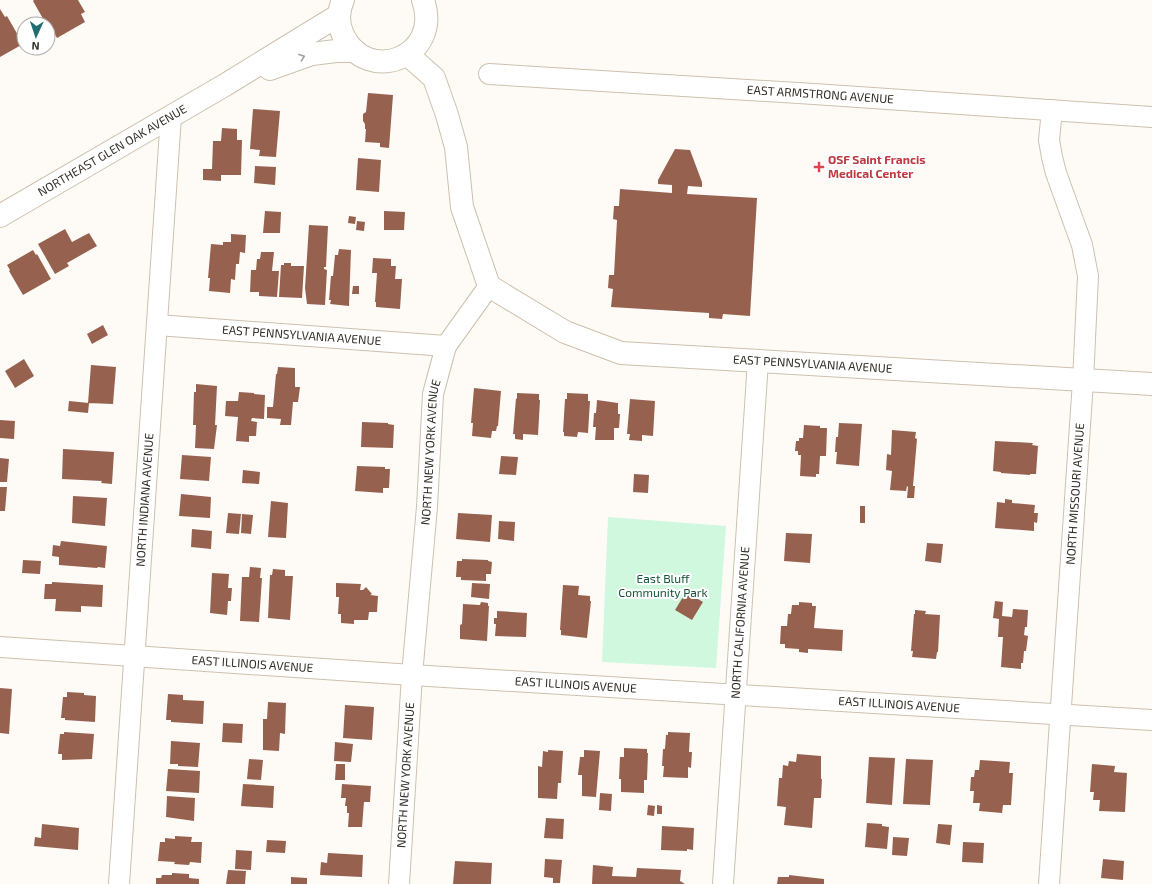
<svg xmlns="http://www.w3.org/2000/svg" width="1152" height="884" viewBox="0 0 1152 884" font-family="'Exo 2',sans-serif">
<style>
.green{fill:#cff8de}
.building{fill:#96624f}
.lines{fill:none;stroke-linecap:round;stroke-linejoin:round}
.street-casing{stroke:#cdc0ad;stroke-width:22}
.secondary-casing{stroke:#cdc0ad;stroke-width:24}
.street{stroke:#fff;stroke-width:20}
.secondary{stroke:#fff;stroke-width:22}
.oneway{stroke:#a3a09d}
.health-dot{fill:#e0444e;stroke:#fff;stroke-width:1.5}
.labels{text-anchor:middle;stroke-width:4;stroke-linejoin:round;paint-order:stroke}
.street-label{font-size:12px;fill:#322d26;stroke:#fff}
.health-label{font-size:12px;font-weight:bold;fill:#be3a42;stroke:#fff;text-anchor:start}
.park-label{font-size:12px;fill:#155435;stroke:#fff}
</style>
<rect width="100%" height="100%" fill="#fefbf7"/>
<path class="green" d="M608,517L726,526L716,668L602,662Z"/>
<path class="building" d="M34,0H78L85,12L81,14L85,22L57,38L54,33L52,35L48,27V24H46L33,1Z
M0,9L5,17L7,16L23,44L0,57Z
M368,93L393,95L389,148L380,147V143L365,142L366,129H365V124L363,121V114L366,112Z
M253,109L280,111L276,157L259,156L260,150L250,149Z
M222,128L237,129V140H242L241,175H221V181L203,180V169H212L213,141H221Z
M675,149L690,150L702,182V187L688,186L687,194L757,198L750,316L723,314L722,319L709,318V313L611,307L613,289L608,288L609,275H614L617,220L613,219L614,206H619L620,189L672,193V185L658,184V180Z
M358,158L381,160L379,192L356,190Z
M255,166L276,167L275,185L254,183Z
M265,211L281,212L280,233H263Z
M384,211L405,212L404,230H384Z
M349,216L356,217L355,224L348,223Z
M357,221L365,222L364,231L356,230Z
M309,225L328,226L326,267H324V269L327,270L325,305L307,304L305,288Z
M65,229L72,242L89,233L97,246L67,263L69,266L55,274L38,244Z
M231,234L246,235L245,253L240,252L239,264H236L235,280L231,279L230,293L209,291L210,278H208L211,244L223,245V242H231Z
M339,249L351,250L349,306L330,304L331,300H329L331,276H333L335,255H338Z
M33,250L36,255L37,254L51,279L23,295L9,271L10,270L7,265Z
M261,252H274L272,271H279L277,297L259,296V292H250L251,270H256L257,259H260Z
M373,258L391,259V266H396L395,279H402L400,309L376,307V302H375L377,273H372Z
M284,263H291V266H304L302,298L279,297L281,265H284Z
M353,286H359V294H352Z
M103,325L108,335L92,344L87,334Z
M24,359L34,376L15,388L5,371Z
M91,365L116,367L113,404L88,403Z
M278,367L295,368V387H300L298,402H293L291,425H280L281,419L267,418V407H273L276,374H277Z
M196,384L217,386L215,425H217L214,449L195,448L196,425H193L194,392H196Z
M474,388L501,391L498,426H497L496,431H492L491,438L472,436L473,423H471Z
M239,392L254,393V394L265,395L264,419L252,418L251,421L257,422L256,436H249V442L236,441L238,417L225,416L226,401H238Z
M517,393L539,394V400H540L538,435L523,434V440L515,439V434H513L516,398L517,399Z
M567,393L588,394V401H590L588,433L578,432L577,437L564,436V432H563L565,399H567Z
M630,399L655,401L653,436L642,435V441L629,440L630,434H627Z
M597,400L618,403V414H620L619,428H614V440H595L596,427H593L594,413H596Z
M69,401L89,403L88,413L68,411Z
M0,420L15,421L14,439L0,438Z
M362,422L388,423V424L394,425L393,448L361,447Z
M839,423L862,424L859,466L836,464L837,452H835L836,437H838Z
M804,425L820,426V428H827L826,456H820L819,474H816V477L800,476L801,455H798V451H795L796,441H799V438H803Z
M892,430L916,432L915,438L917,439L913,486H915L914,498H907L908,487L907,486L906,491L890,490L892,471L886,470L887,454L891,455Z
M995,441L1033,443L1032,445L1038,446L1036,474H1030V475L1001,473V472L993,471Z
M63,449L114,452L112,484L101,483L102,481L62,479Z
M182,455L211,457L209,481L180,479Z
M501,456L518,457L516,475L499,474Z
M0,458L9,459L7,482H0Z
M357,466L385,467V469H390L389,488H383V493L355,491Z
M243,470L260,472L259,484L242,483Z
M634,474L649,475L648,493L633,492Z
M0,487H7L5,511H0Z
M181,494L211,497L210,518L179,516Z
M73,496L107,498L105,526L72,523Z
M1005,499L1012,500V503L1035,505L1034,513H1038L1037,523L1034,522V531L995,528L997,502L1005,503Z
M271,501L288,503L286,538L268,537Z
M860,506H865V523H860Z
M228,513L241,514L239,534L226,533Z
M458,513L492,515L490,542L456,539Z
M242,514L253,515L251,534L241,533Z
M499,521L515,522L514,541L498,539Z
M192,529L212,531L211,549L191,547Z
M786,533L812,534L810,563L784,561Z
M61,541L107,546L105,568L98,567L97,568L59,565V557L52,556L53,545L60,546Z
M927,543L943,544L941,563L925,561Z
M462,559L488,560V561L492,562L491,574H486V581L461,580V577H456L457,561H462Z
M23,560L41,561L40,574L22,573Z
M250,567L261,568L260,578H262L259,622L240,621L242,577H249Z
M273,569L285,570V576H293L290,620L268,618L270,575H272Z
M212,573L229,574L228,588H232L231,601H228L227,615L210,613Z
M52,582L103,585L102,607L81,606V612L55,611L56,599H44L45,584H52Z
M336,583L361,584L360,590H363L366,587L372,594L370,595L378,596L377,612H369L368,620H354V624L341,623V614H338L339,597H336Z
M472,583L490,584L489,599L471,597Z
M563,585L579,586L578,595L590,596V601H591L587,638L561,635V630H560Z
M686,592L703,602L692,620L675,610Z
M995,601L1003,602L1002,616L1012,617L1013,609L1028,610L1027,627H1025L1024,635L1028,636L1026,651H1024L1023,663H1021V669L1001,667L1003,637H998L999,619L993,618Z
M481,602L488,603V606H489L487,641L460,639V625L462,624L463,604L480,605Z
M799,602L812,603V606H816L814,628L843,630L842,651L808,649V653L799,652V649L785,648V644H780L781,626H787L788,614H791L792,605H799Z
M915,610L926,611L925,614L940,615L938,652H937L936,659L912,657L913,651H911L914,614H915Z
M497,611L527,613L526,637L495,636L496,624H494V618H497Z
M0,688L12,689L9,734L0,733Z
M67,692L84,693V695L96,696L95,722L65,720V718H61L63,697H67Z
M168,694L183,695V700L204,701L203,724L171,722V720H166Z
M268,702L286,703L285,734L280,733L279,751L263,750V719H267Z
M345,705L374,707L372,740L343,738Z
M223,723L243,724L242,743L222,742Z
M64,732L94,734L92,759L62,760V754H58L60,734H64Z
M668,732L690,733L689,752H692L691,768L688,767V778L663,777L664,766H662L663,749H665L666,735H668Z
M171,741L200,743L198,767L178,766V764H170Z
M335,742L353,744L351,762L334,761Z
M624,748L647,749V753H648L647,780H644V793L621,792V779H619L620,757H624Z
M548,750L563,751L561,783H558L557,799L538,798V766L542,767L543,751L548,752Z
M584,750L600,751L596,797L582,796V775H578L580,757H584Z
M797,754L821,756V779H822L821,798H814L812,828L784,825L786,807L777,806L779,778H782L783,765L788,766L789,761L796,762Z
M869,757L895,758L892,805L866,803Z
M249,759L263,760L261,780L247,779Z
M906,759L933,760L930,805L903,804Z
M980,760L1010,762L1009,773H1013L1011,805H1003L1002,813L979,811L980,803H973L974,791H970L971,777H974L975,770H979Z
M336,764H345V780H335Z
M1092,764L1115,766L1114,772L1127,773L1125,812L1099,811L1100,800H1093L1094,792H1090Z
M168,769L200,771L199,793L166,791Z
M243,784L274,786L273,808L241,806Z
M342,784L371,786L370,802H364L362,827H348L349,813H347V806H345L346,798H341Z
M600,793L612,794L611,811L599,810Z
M167,796L195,798L194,821L166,817Z
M648,805L655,806L654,816L647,815Z
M657,805L662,806V814H657Z
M546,818L564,819L563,839L544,838Z
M867,823L882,824V826L889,827L887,849L865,847Z
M42,824L79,828L78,850L34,846L35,837L41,838Z
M938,824L952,825L950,845L936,843Z
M662,826L694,828L693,850L687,849V851L661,850Z
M175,836L192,837L191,842H202L201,863L190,862L189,865L174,864L175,862L158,861L160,842H165V838L175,839Z
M893,837L909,838L907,856L892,855Z
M267,840L286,841L285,853L266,852Z
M963,842L984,843L983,863L962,862Z
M236,850L252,851L251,870L235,869Z
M328,853L363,855L362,877L320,875L321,862L327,863Z
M545,859L562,860L560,883H553V878L544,877Z
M1103,859L1124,861L1123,880L1101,878Z
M455,861L492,863L491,884H453Z
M593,865L613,867L612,876L636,877L637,868L681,870L680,881L685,884H592Z
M228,870L246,871L245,884H226Z
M172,873L189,874V878L199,879V884H156V878H161L162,875H172Z
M789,875L824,879V884H777L778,877H789Z
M291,877L307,878V884H291Z"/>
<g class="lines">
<defs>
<g id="street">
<path id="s1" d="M489,74L814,94L1152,117"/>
<path id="s2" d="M157,325L446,346"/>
<path id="s3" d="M0,647L412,675L1152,720"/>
<path id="s4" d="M119,884L171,116"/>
<path id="s5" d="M399,884L412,675L427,507L433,394L446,346L489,286"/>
<path id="s6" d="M723,884L758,361"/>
<path id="s7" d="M1049,884L1083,381L1088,276L1082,245L1056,173L1052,157L1049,140L1052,110"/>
</g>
<g id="secondary">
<path d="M343,0C338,11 338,24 343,35C367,86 443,57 423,0"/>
<path id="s8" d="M407,54L434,78L447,115L456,147L462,207L489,286L565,332L621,353L1152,384"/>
<path d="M270,69L312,54L336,51H355"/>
<path id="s9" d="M0,216L225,85L339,15"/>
</g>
</defs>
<use href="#street" class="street-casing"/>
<use href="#secondary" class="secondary-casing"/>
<use href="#street" class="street"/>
<use href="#secondary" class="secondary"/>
</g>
<defs><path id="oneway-chevron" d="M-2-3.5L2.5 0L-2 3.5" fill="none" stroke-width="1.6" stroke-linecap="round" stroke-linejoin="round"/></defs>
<use class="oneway" href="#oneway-chevron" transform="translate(302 57) rotate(-20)"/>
<path class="health-dot" d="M817 161h4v4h4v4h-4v4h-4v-4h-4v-4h4z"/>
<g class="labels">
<g class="street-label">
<text dy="4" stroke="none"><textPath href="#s1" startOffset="332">EAST ARMSTRONG AVENUE</textPath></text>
<text dy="4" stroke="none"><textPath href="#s9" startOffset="130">NORTHEAST GLEN OAK AVENUE</textPath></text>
<text dy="4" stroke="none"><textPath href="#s2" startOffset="145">EAST PENNSYLVANIA AVENUE</textPath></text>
<text dy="4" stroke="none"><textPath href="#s8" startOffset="593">EAST PENNSYLVANIA AVENUE</textPath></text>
<text dy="4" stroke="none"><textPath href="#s5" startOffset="433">NORTH NEW YORK AVENUE</textPath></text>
<text dy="4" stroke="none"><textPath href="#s7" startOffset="391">NORTH MISSOURI AVENUE</textPath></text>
<text dy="4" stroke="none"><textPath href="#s4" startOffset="385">NORTH INDIANA AVENUE</textPath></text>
<text dy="4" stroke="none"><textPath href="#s6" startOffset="262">NORTH CALIFORNIA AVENUE</textPath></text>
<text dy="4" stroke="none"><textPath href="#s3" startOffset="253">EAST ILLINOIS AVENUE</textPath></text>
<text dy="4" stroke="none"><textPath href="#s3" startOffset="577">EAST ILLINOIS AVENUE</textPath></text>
<text dy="4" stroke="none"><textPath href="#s3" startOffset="901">EAST ILLINOIS AVENUE</textPath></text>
<text dy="4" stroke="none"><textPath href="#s5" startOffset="109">NORTH NEW YORK AVENUE</textPath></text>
</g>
<g class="health-label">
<text x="828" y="164">OSF Saint Francis<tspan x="828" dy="14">Medical Center</tspan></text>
</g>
<g class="park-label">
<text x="663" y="583">East Bluff<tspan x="663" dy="14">Community Park</tspan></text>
</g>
</g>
<g transform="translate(36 36) rotate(183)"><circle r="19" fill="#ffffff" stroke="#adaba8"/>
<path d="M0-3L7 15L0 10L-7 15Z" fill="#226d72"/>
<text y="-6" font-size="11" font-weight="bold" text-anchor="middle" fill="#322d26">N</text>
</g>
</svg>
